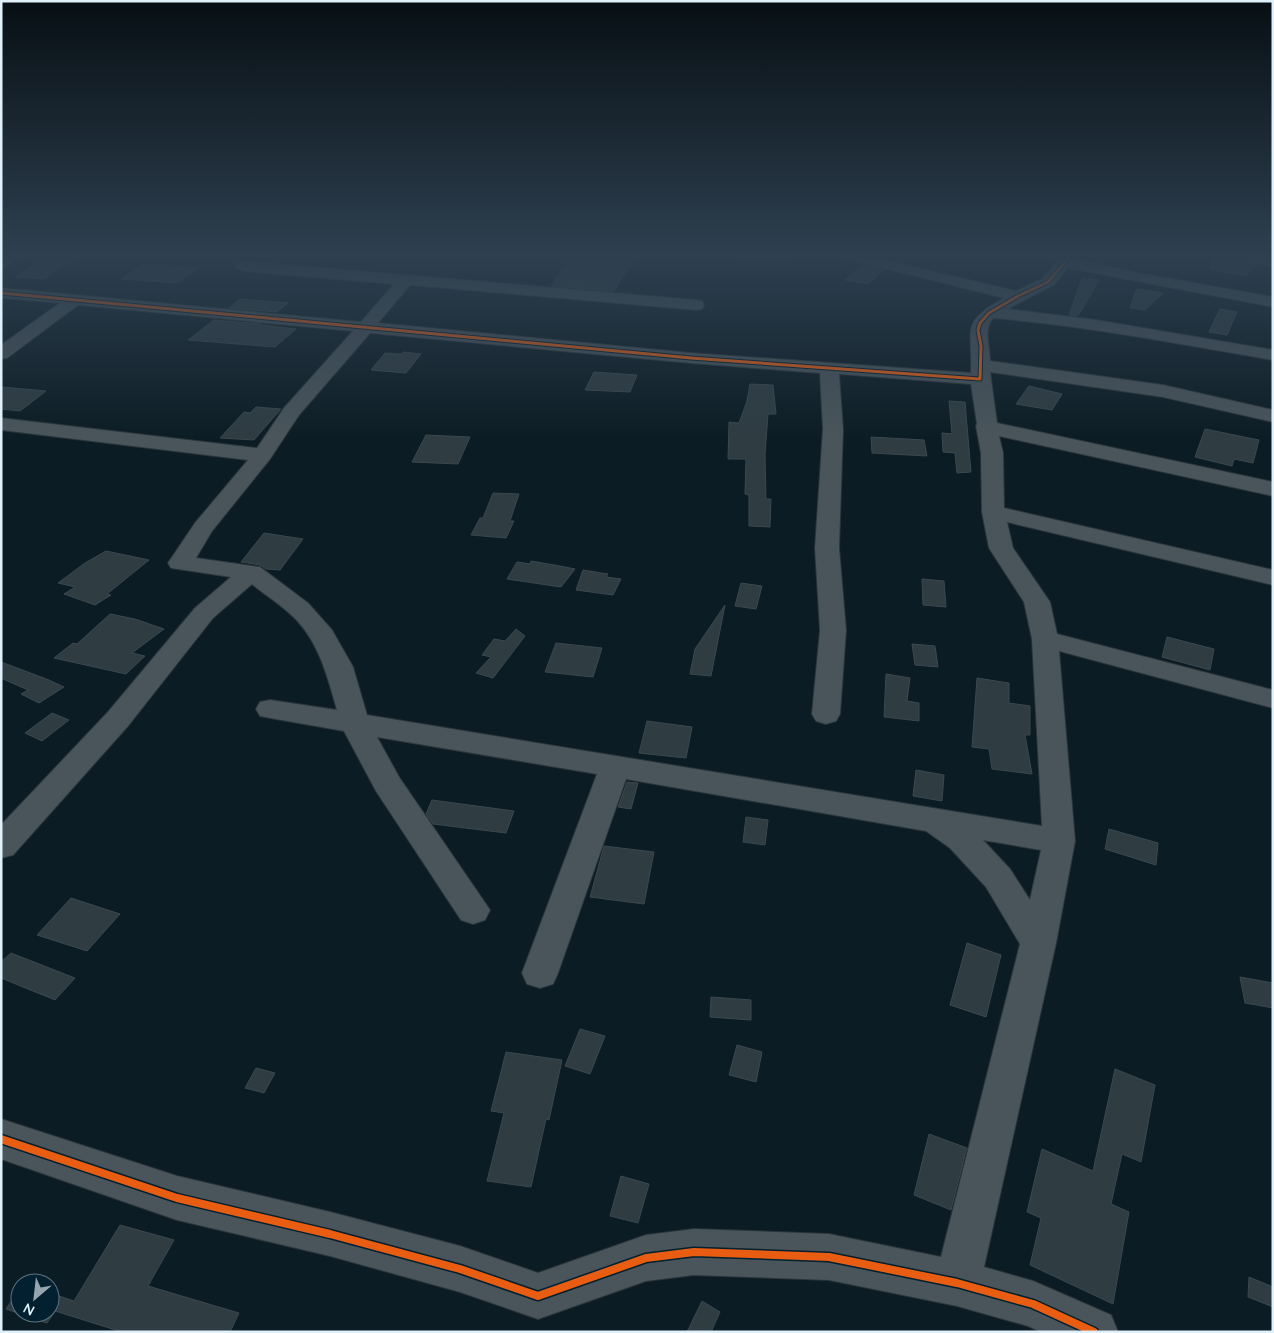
<svg xmlns="http://www.w3.org/2000/svg" width="1274" height="1333" viewBox="0 0 1274 1333" font-family="Quicksand,sans-serif">
<style>
.building{fill:#2f3c42;stroke:#3b484f}
.lines{fill:none;stroke-linecap:round;stroke-linejoin:round}
.minor-casing{stroke:#2b363b;stroke-width:2}
.minor{fill:#4a555b;fill-rule:evenodd}
.cycleway-far1-casing{stroke:#02202f;stroke-width:5}
.cycleway-casing{stroke:#02202f;stroke-width:11}
.cycleway-far1{stroke:#e95d12;stroke-width:3}
.cycleway{stroke:#e95d12;stroke-width:8}
</style>
<rect width="100%" height="100%" fill="#0c1c24"/>
<path class="building" d="M50,255H79L44,279L15,277Z
M1216,255L1232,256L1236,260L1256,264L1246,276L1210,269Z
M595,256L634,259L614,291L551,286L569,260L591,262Z
M144,264L198,268L177,283L121,279Z
M863,265L884,270L868,284L845,280Z
M1082,278L1099,280L1078,316L1069,315Z
M1137,289L1163,293L1145,310L1130,308Z
M240,299L288,303L277,312L229,308Z
M1220,309L1237,312L1227,335L1209,332Z
M214,320L262,324L261,325L296,329L275,347L188,340Z
M404,352L421,354L406,373L371,370L385,353L401,354Z
M594,372L637,375L630,392L585,390Z
M750,384L773,385L776,414H768L765,454L766,499H771L770,527L749,526V495L745,494L746,459H728L729,422L739,423L747,401Z
M1029,386L1062,394L1052,410L1016,404Z
M1,387L46,391L20,411L1,409Z
M949,401L965,402L971,472L957,473L955,453L943,452L942,433L952,434Z
M256,407L281,409L254,440L220,438L244,412L250,413Z
M1205,429L1259,440L1253,463L1234,459L1232,466L1195,457Z
M426,435L470,437L458,464L412,462Z
M871,437L924,440L927,456L872,453Z
M493,493L519,494L510,521H514L506,538L471,535L480,518H483Z
M264,533L303,539L280,570L266,569L260,565L241,562Z
M106,551L149,560L107,594L111,595L95,605L64,594L75,587L58,583L85,563Z
M531,561L560,566L575,569L561,587L507,579L517,562L530,564Z
M583,570L608,574L606,577L621,579L613,595L576,590Z
M922,579L944,581L946,607L923,605Z
M741,583L762,586L756,609L735,606Z
M725,605L711,676L690,674L695,649Z
M110,614L135,619L164,629L132,653L145,656L126,674L54,658L73,643L77,644Z
M516,629L525,636L493,678L476,673L491,657L482,655L494,639L505,641Z
M1167,637L1214,649L1210,670L1162,657Z
M556,643L602,648L593,677L545,672Z
M912,644L935,646L938,667L915,665Z
M1,662L49,680L64,687L39,703L21,694L28,690L1,678Z
M886,674L910,678L907,701L919,703V721L884,717Z
M977,678L1009,683V703L1030,706V735H1025L1032,774L992,769L989,749L972,747Z
M52,713L69,720L42,741L25,733Z
M647,721L692,727L686,758L639,753Z
M916,770L944,775L942,801L913,796Z
M627,782L638,783L631,809L618,807Z
M432,800L514,811L506,833L433,824L426,814Z
M746,817L768,820L765,845L743,842Z
M1109,829L1158,843L1156,865L1105,849Z
M604,846L654,852L644,904L590,897Z
M71,898L120,914L87,951L37,935Z
M967,943L1001,955L986,1017L950,1005Z
M11,953L75,978L55,1000L1,978V962Z
M1240,977L1273,983V1008L1245,1003Z
M711,997L751,1000V1020L710,1017Z
M580,1029L605,1036L590,1074L565,1066Z
M737,1045L762,1052L756,1082L729,1075Z
M506,1052L562,1060L549,1120L546,1119L531,1187L487,1181L504,1113L491,1111Z
M256,1068L275,1073L264,1093L245,1088Z
M1115,1069L1155,1085L1141,1162L1122,1154L1111,1204L1129,1212L1113,1304L1030,1265L1041,1218L1027,1212L1042,1149L1093,1171Z
M929,1134L967,1148L951,1210L914,1195Z
M621,1176L649,1184L638,1223L610,1216Z
M120,1225L174,1240L148,1286L239,1313L230,1332H122L55,1311L47,1323L6,1309L20,1288V1313H50V1293L74,1301Z
M1249,1277L1273,1287V1307L1248,1297Z
M702,1301L720,1312L711,1332H687Z"/>
<g class="lines">
<defs>
<path id="minor" d="M3,255H21L6,266L1,268V256Z
M736,255H789L786,258L781,260H744L739,258Z
M841,255H864L1016,291L1042,279L1063,255H1078L1075,259L1139,273L1273,297V307L1068,268L1054,285L1007,309L1096,320L1273,350V360C1180,344 1087,326 993,318C983,330 990,346 990,361L1163,385L1273,410V422L1163,397L990,372L997,423L1273,482V496L999,436L1003,453L1004,508L1273,570V585L1007,522L1013,548L1050,602L1057,634L1273,690V708L1059,651L1075,841L1056,943L984,1267L1033,1281L1111,1315L1118,1332H1041L1028,1326L957,1306L829,1280L694,1275L646,1281L538,1319L460,1292L330,1256L177,1220L1,1159V1119L177,1176L330,1212L460,1246L538,1273L646,1235L694,1229L829,1234L941,1257L1020,944L986,887L950,848L926,831L626,779L558,973L553,984L540,988L527,984L522,973L597,774L377,737L399,777L490,910L485,920L473,924L461,920L376,791L344,731L270,718L260,716L256,709L260,702L270,700L337,710C327,675 318,637 288,612C277,602 264,594 252,584L213,618L128,726L13,855L1,858V825L108,712L195,608L231,577L171,568L168,563L195,523L248,460L1,430V418L257,448L284,408L353,331L78,305L7,358L1,359V345L60,303L1,298V288L361,322L394,284L243,271L238,269L235,266L238,263L243,261L696,300L702,301L704,305L702,309L696,310L410,285L378,323L691,353L971,373C973,328 959,323 1004,298L843,258ZM370,333L691,363L820,373L823,429L815,548L820,630L812,714L816,721L826,724L836,721L840,714L846,630L839,548L843,429L839,374L971,384L977,424L976,426L981,453L982,512L989,548L1024,602L1032,639L1042,826L367,715L353,667L332,630L308,603L260,567L196,558L212,531L270,459L299,415ZM983,840L1041,850L1030,900L1010,869Z
M1233,255L1273,256V266L1236,258Z"/>
</defs>
<use href="#minor" class="minor-casing"/>
<use href="#minor" class="minor"/>
<defs>
<path id="cycleway-far1" d="M1,293L691,358L980,379L981,346L978,330L980,323L989,313L1018,296L1048,282L1071,255"/>
<path id="cycleway" d="M1,1139L177,1198L330,1234L460,1269L538,1296L646,1258L694,1252L829,1257L957,1283L1033,1304L1094,1332"/>
</defs>
<use href="#cycleway-far1" class="cycleway-far1-casing"/>
<use href="#cycleway" class="cycleway-casing"/>
<use href="#cycleway-far1" class="cycleway-far1"/>
<use href="#cycleway" class="cycleway"/>
</g>
<linearGradient id="sky" x2="0" y2="1"><stop stop-color="#070f14"/><stop offset="0.58" stop-color="#2e4050"/><stop offset="1" stop-color="#2e4050" stop-opacity="0"/></linearGradient>
<rect width="1274" height="441" fill="url(#sky)"/>
<rect width="1274" height="1333" fill="none" stroke="#e0f1fb" stroke-width="5"/>
<g transform="translate(35 1298) rotate(208)"><circle r="24" fill="#02202f" stroke="#5b7481"/>
<path d="M0-4L9 19L0 12L-9 19Z" fill="#96a6b0"/>
<text y="-8" font-size="14" font-weight="bold" text-anchor="middle" fill="#e0f1fb">N</text>
</g>
</svg>
